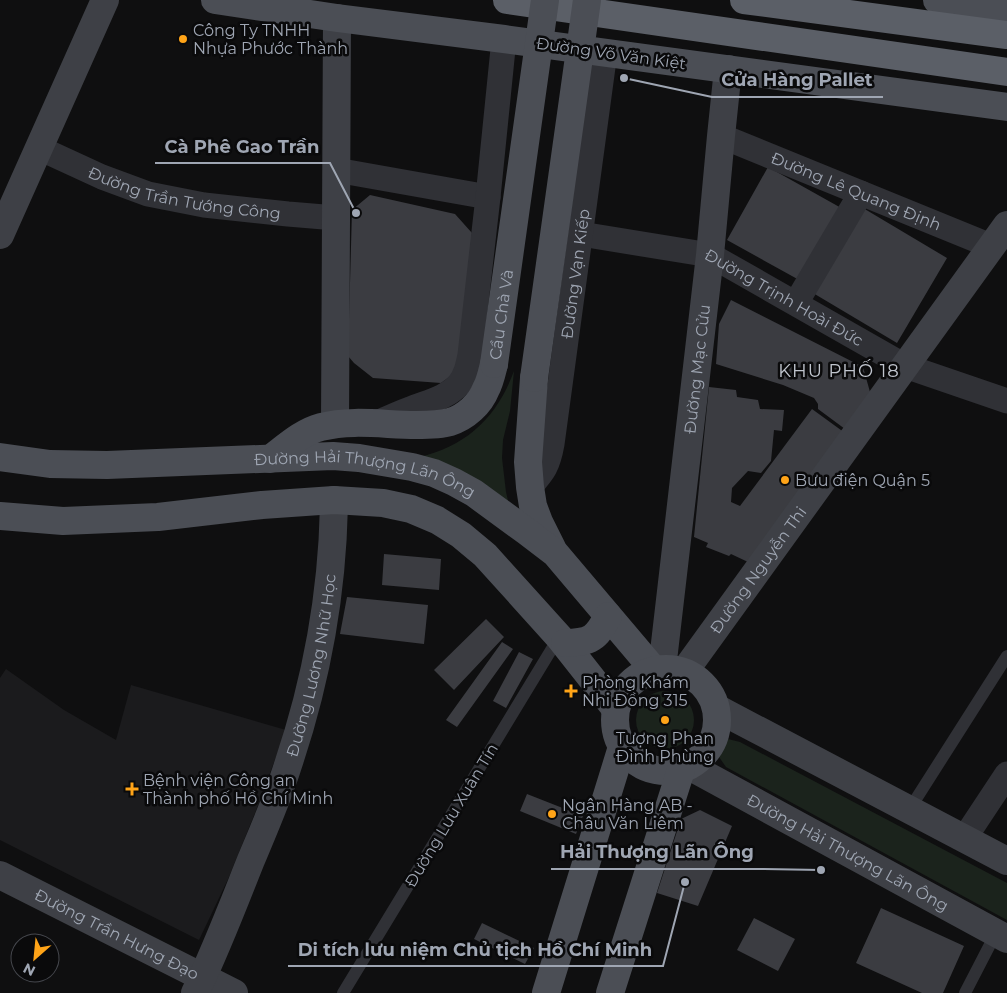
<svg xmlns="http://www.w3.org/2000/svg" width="1007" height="993" viewBox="0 0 1007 993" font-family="Montserrat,sans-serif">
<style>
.built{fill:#1b1b1d}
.green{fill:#1b231c}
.building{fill:#3b3c41}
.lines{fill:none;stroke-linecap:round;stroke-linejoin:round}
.lane{stroke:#303136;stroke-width:12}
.street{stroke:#303136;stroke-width:25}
.secondary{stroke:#3e4046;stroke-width:28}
.primary{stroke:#4b4e55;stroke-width:28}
.highway{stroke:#5b5f67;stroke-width:28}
.primary-bridge{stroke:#4b4e55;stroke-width:28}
.poi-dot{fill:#ffa418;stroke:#0a0a0b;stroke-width:2}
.labels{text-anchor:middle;stroke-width:5;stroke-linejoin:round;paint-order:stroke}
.poi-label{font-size:16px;fill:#9fa6b3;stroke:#0a0a0b;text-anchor:start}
.street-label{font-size:16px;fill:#9fa6b3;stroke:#0a0a0b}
.neighbourhood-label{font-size:18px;letter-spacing:1px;fill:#c0c5ce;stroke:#0a0a0b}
.leader{fill:none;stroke:#9fa6b3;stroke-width:2}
.callout-dot{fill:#9fa6b3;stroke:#0a0a0b;stroke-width:2}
.callout-label{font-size:18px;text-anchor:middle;font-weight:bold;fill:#9fa6b3;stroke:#0a0a0b;stroke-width:5;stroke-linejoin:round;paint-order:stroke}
</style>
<rect width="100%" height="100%" fill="#0f0f10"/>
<path class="built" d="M6,669L64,710L116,740L131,685L286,730L257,808L229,877L199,940L0,840V678Z"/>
<path class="green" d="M514,371L510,411L503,440L502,458L506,492L510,509L419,457C467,446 497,417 514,371Z
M636 720a29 29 0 1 1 58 0a29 29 0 1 1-58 0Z
M728,739L740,742L1007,883V920L726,767L719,757V747Z"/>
<path class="building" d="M768,167L843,209L801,281L727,240Z
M370,195L455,214L472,233L460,343L456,368L452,375L441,383L373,378L354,363L348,356L352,210Z
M863,208L947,258L897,343L813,293Z
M731,300L863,367L870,392L845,429L818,409V404L814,398L783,385L716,364L719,324Z
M709,387L736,390L737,397L758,400L760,409L784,410L782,431L774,430L771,461L761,473L748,471L732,488L731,502L740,506L812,409L845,433L748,562L731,554L729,556L706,547L708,543L694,537Z
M384,554L441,559L439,590L382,585Z
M347,597L428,605L424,644L340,634Z
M486,619L504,637L454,690L434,670Z
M502,642L513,649L457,727L446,720Z
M519,652L533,659L506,708L493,701Z
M527,794L583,816L576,834L520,811Z
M700,810L732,826L698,906L657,893L681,819Z
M881,908L964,946L943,993H922L856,963Z
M754,918L795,939L778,971L737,950Z
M482,923L534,948L525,964L474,939Z"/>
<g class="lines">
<path class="lane" d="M909,810L1007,656
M343,993L559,637
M965,993L996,933"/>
<g class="street">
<path id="s1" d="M721,136L991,246"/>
<path id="s2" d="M39,148L102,177L148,194L204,205L288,214L336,218"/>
<path d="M336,170L488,197"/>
<path id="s3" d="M581,234L710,255L905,366L1007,401"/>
<path d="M796,303L861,193"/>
<path d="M377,423C388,418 399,413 410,409C427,402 447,398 459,384C466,375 468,365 470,355L488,197L504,39"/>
<path id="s4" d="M530,487C544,471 548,466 552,444L605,52"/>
<path d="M964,839L1007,774"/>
</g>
<g class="secondary">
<path d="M0,235L105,0"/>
<path d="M335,424L337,18"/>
<path id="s5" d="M662,669L710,255L721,136L728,69"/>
<path id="s6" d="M684,672L1007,225"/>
<path d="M716,708L1007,861"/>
<path id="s7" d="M689,766L1007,939"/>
<path id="s8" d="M0,875L234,993"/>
<path id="s9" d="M195,993C216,950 233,905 251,860C264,829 278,797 288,765C317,679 333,590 334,500"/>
</g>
<g class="primary">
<path d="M215,0L337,18L504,39L1007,107"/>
<path d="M937,0L1007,10"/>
<path d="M534,378L528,462L530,487L533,506L539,522L552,548"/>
<path id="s10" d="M0,457L50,464L107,465L333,456L359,458L412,467L434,473L454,482L474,493L526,531L555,553L654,670"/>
<path d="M270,459C286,447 302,432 321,427C353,419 385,425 416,425C427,425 440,425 450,422C466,417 480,404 486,389C490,382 492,372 494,364"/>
<path d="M0,516L63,521L158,517L262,505L334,500L383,503L411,509L437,520L461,535L485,555L559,637L615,708"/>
<path d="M565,643C591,642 596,639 608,616"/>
<circle cx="666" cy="720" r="51"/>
<path d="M546,993L622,747"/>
<path d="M610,993L681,770"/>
</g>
<path class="highway" d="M507,0L1007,72
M744,0L1007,35"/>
<g class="primary-bridge">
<path id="s11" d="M494,364L545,0"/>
<path d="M534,378L587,0"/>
</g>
</g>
<g class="poi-dot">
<circle cx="183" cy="39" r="5"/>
<circle cx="785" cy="480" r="5"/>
<path d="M568.5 683.5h5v5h5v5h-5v5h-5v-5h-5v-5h5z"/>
<circle cx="665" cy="720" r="5"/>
<path d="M129.5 781.5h5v5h5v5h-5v5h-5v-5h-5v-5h5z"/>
<circle cx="552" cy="814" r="5"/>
</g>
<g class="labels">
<g class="poi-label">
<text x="193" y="36">Công Ty TNHH<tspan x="193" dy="18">Nhựa Phước Thành</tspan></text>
<text x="795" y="486">Bưu điện Quận 5</text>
<text x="582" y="688">Phòng Khám<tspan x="582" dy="18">Nhi Đồng 315</tspan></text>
<text x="665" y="744" text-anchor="middle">Tượng Phan<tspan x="665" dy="18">Đình Phùng</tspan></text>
<text x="143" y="786">Bệnh viện Công an<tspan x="143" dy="18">Thành phố Hồ Chí Minh</tspan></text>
<text x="562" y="811">Ngân Hàng AB -<tspan x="562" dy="18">Châu Văn Liêm</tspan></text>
</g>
<g class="street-label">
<text transform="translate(611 53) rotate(8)" y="6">Đường Võ Văn Kiệt</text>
<text dy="6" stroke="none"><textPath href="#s2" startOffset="154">Đường Trần Tướng Công</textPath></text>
<text dy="6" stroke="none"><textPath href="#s1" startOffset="146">Đường Lê Quang Định</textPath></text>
<text dy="6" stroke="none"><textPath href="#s4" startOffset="221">Đường Vạn Kiếp</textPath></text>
<text dy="6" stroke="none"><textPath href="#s3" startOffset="216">Đường Trịnh Hoài Đức</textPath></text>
<text dy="6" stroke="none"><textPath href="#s11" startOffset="50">Cầu Chà Và</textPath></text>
<text dy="6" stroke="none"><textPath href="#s5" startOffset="302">Đường Mạc Cửu</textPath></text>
<text dy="6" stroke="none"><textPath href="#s10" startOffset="368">Đường Hải Thượng Lãn Ông</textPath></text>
<text dy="6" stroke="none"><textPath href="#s6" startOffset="126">Đường Nguyễn Thi</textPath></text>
<text dy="6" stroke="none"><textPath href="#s9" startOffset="349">Đường Lương Nhữ Học</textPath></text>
<text transform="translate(451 815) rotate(-59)" y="6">Đường Lưu Xuân Tín</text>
<text dy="6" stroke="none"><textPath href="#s7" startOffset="181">Đường Hải Thượng Lãn Ông</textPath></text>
<text dy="6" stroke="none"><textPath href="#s8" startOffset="131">Đường Trần Hưng Đạo</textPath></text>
</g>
<g class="neighbourhood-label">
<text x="839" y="377">KHU PHỐ 18</text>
</g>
</g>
<path class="leader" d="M624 78L712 97H883M356 213L330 163H155M821 870L764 869H551M685 882L663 966H288"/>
<g class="callout-dot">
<circle cx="624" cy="78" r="5"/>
<circle cx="356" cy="213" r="5"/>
<circle cx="821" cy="870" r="5"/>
<circle cx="685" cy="882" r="5"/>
</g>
<g class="callout-label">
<text x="797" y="86">Cửa Hàng Pallet</text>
<text x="242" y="153">Cà Phê Gao Trần</text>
<text x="657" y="858">Hải Thượng Lãn Ông</text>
<text x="475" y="956">Di tích lưu niệm Chủ tịch Hồ Chí Minh</text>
</g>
<g transform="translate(35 958) rotate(207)"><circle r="24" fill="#0a0a0b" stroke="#46484e"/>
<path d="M0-4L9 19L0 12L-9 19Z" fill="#ffa418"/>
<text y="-8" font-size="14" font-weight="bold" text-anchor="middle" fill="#9fa6b3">N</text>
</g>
</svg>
